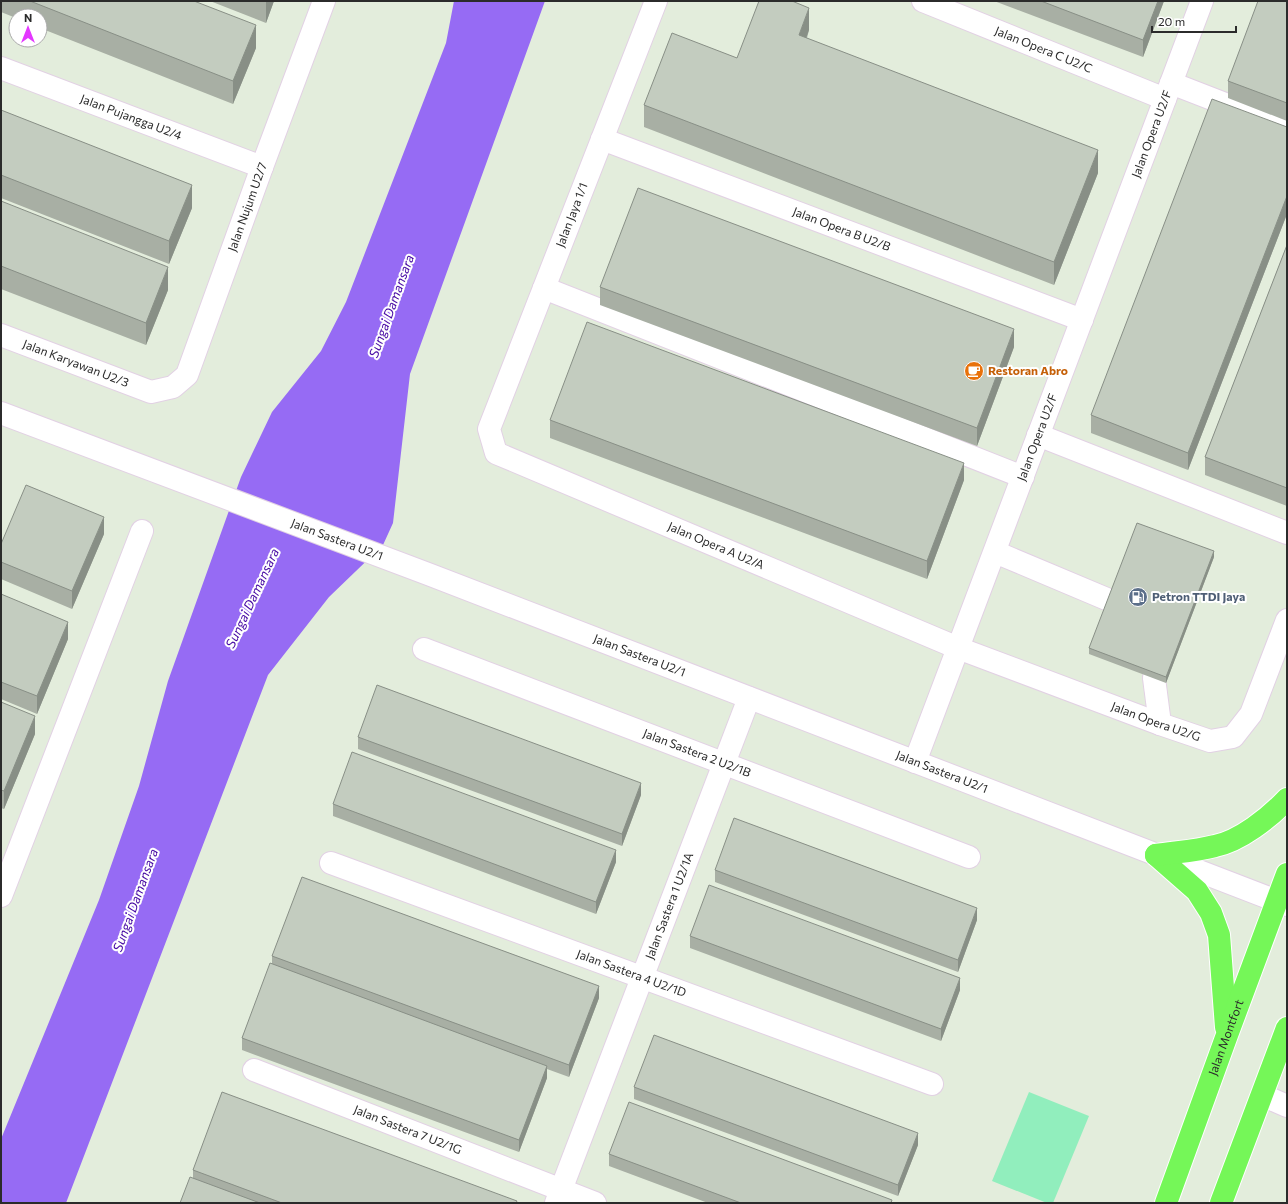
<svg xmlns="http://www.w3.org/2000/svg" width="1288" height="1204" viewBox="0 0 1288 1204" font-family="Commissioner,sans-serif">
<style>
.pitch{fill:#91eebd}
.water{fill:#966bf4}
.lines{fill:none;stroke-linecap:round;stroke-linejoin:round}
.minor-casing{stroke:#e2d1e4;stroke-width:24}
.major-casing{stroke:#fff;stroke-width:24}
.minor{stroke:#fff;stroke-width:22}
.major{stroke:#75f758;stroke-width:22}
.wall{fill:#a8afa4}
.shaded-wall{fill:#888f86}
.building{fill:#c3ccbf;stroke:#888f86}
.labels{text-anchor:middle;stroke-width:4;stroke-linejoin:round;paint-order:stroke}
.street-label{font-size:12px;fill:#2b2b2b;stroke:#fff}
.food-label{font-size:12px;font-weight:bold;fill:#c56008;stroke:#fff;text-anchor:start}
.service-label{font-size:12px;font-weight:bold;fill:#4e5e75;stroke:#fff;text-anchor:start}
.water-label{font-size:13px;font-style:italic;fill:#4407a2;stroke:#fff}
</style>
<rect width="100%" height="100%" fill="#e3eddc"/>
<path class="pitch" d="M1029,1092L1089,1116L1053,1203H1047L992,1181Z"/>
<path class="water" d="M454,1H545L410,374L393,523L383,545L329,597L268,675L66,1203H1V1139L99,900L139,786L168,681L241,477L272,412L321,351L346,302L446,43Z"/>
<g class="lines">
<defs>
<g id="minor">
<path id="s1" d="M656,1L489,429L496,453L958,648L1160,724L1210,741L1233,737L1251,714L1287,620"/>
<path id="s2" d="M923,1L1165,99"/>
<path id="s3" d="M1,68L262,167"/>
<path d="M1171,83L1287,128"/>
<path id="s4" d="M602,139L1082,320"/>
<path d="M544,288L1023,477"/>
<path id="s5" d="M1,335L151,392L173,387L187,375L262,167L324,1"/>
<path id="s6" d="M1,413L428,574L1287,905"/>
<path d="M1038,435L1287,533"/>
<path d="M995,552L1109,600"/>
<path id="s7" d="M424,649L969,857"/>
<path d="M1154,678L1160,724"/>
<path id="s8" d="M915,762L1202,1"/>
<path id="s9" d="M331,863L932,1084"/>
<path d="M1,896L142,531"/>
<path id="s10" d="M254,1070L595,1203"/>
<path d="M1262,1095L1287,1106"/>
<path id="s11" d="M556,1203L749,698"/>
</g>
<g id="major">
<path d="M1156,855L1197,891L1211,913L1219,935L1226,1027"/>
<path d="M1156,855C1176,852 1196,851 1215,846C1240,841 1269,818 1287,799"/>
<path id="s12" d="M1166,1203L1227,1035L1287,874"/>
<path d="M1221,1203L1287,1028"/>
</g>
</defs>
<use href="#minor" class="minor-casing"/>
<use href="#major" class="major-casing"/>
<use href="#minor" class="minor"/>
<use href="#major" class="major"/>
</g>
<path class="wall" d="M1,1H194L256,48L233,104L40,28V16H16V18L1,12Z
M210,1H274L266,23Z
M994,1H1164L1143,57Z
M1287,1V121L1228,98V81Z
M809,30L807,38L1098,173L1054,285L644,127V105L737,58Z
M1,110L192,208L169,264L1,198Z
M1287,127V214L1188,470L1091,433V415Z
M1,201L168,290L146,345L1,289Z
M1287,245V506L1205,475V457Z
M600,287L1014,347L977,446L600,305Z
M550,420L964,480L927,579L550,438Z
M104,534L72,609L1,579V544Z
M1214,557L1166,683L1089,654V648Z
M1,594L68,639L37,714L1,699Z
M1,702L35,734L4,809L1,808Z
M358,737L641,795L622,846L358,749Z
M333,804L616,862L596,914L333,816Z
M715,870L977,920L958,972L715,882Z
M690,936L960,990L941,1041L690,948Z
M272,956L599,998L569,1077L547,1069V1078L519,1152L242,1050V1038L272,964Z
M634,1087L918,1145L898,1196L634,1099Z
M609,1154L892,1203H708L609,1166Z
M193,1170L517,1203H180L193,1178Z"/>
<path class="shaded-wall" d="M266,1H274L266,23Z
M1158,1H1164L1143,57V40Z
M809,8V30L799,58V35Z
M256,25V48L233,104V81Z
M1098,150V173L1054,285V262Z
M192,185V208L169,264V241Z
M1287,196V214L1188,470V453Z
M168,267V290L146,345V323Z
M1014,329V347L977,446V428Z
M964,463V480L927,579V561Z
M104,517V534L72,609V591Z
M1214,551V557L1166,683V677Z
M68,622V639L37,714V696Z
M35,716V734L4,809V791Z
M641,783V795L622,846V834Z
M616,850V862L596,914V902Z
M977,908V920L958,972V960Z
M960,978V990L941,1041V1029Z
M599,986V998L569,1077V1065Z
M547,1066V1078L519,1152V1140Z
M918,1133V1145L898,1196V1185Z"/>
<path class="building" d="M30,1H194L256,25L233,81Z
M759,1H792L809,8L799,35L1098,150L1054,262L644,105L672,33L737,58Z
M1041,1H1158L1143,40Z
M1258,1H1287V103L1228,81Z
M1212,99L1287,127V196L1188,453L1091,415Z
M1,110L192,185L169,241L1,175Z
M638,188L1014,329L977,428L600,287Z
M1,201L168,267L146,323L1,266Z
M1287,245V488L1205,457Z
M587,322L964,463L927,561L550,420Z
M26,485L104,517L72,591L1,562V544Z
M1137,523L1214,551L1166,677L1089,648Z
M1,594L68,622L37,696L1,682Z
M377,685L641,783L622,834L358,737Z
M1,702L35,716L4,791L1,790Z
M352,752L616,850L596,902L333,804Z
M734,818L977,908L958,960L715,870Z
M302,877L599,986L569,1065L272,956Z
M709,885L960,978L941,1029L690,936Z
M270,963L547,1066L519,1140L242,1038Z
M654,1035L918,1133L898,1185L634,1087Z
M222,1092L517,1201L516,1203H282L193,1170Z
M629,1102L892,1200L891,1203H741L609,1154Z
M190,1177L260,1203H180Z"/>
<defs>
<symbol id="cafe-disc" viewBox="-11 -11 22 22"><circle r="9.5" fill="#e8710a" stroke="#fff"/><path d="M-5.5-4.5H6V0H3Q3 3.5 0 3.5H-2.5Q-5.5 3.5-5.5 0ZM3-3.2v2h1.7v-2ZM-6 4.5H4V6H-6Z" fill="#fff"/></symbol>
<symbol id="fuel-disc" viewBox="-11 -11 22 22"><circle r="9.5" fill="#5c6f8a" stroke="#fff"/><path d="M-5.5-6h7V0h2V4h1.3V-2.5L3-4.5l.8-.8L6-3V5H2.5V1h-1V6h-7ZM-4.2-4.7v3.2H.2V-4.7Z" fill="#fff"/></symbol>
</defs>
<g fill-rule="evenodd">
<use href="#cafe-disc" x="963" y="360" width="22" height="22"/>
<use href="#fuel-disc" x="1127" y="586" width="22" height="22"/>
</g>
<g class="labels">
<g class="street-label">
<text dy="4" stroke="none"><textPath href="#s2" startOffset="130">Jalan Opera C U2/C</textPath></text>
<text dy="4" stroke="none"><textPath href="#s3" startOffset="139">Jalan Pujangga U2/4</textPath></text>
<text dy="4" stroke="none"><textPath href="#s8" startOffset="671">Jalan Opera U2/F</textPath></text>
<text dy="4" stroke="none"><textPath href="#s5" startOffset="380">Jalan Nujum U2/7</textPath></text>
<text transform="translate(572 215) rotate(-69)" y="4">Jalan Jaya 1/1</text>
<text dy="4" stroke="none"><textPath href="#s4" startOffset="256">Jalan Opera B U2/B</textPath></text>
<text dy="4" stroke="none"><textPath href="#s5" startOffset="80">Jalan Karyawan U2/3</textPath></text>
<text dy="4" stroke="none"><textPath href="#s8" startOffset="347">Jalan Opera U2/F</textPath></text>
<text dy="4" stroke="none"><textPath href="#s6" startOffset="359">Jalan Sastera U2/1</textPath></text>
<text dy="4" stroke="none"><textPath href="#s1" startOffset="723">Jalan Opera A U2/A</textPath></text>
<text dy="4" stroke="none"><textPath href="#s6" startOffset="683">Jalan Sastera U2/1</textPath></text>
<text dy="4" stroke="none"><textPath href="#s1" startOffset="1197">Jalan Opera U2/G</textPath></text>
<text dy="4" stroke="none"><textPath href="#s7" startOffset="292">Jalan Sastera 2 U2/1B</textPath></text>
<text dy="4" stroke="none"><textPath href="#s6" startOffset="1007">Jalan Sastera U2/1</textPath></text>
<text dy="4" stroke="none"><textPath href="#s11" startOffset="318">Jalan Sastera 1 U2/1A</textPath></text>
<text dy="4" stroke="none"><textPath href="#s9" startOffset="320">Jalan Sastera 4 U2/1D</textPath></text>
<text dy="4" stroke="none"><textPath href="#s12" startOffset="176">Jalan Montfort</textPath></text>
<text dy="4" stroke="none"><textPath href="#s10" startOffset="165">Jalan Sastera 7 U2/1G</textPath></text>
</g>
<g class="food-label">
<text x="988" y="375">Restoran Abro</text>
</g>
<g class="service-label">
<text x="1152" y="601">Petron TTDI Jaya</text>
</g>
<g class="water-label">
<text transform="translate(391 306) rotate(-70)" y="5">Sungai Damansara</text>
<text transform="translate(252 598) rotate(-65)" y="5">Sungai Damansara</text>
<text transform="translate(135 900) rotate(-70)" y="5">Sungai Damansara</text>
</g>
</g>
<rect width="1288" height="1204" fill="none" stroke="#2b2b2b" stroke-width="4"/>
<g transform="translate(28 28)"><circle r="19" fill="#ffffff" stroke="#aaaaaa"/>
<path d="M0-3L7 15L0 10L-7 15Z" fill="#e437ff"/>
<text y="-6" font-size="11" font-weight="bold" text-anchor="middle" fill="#2b2b2b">N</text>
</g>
<path d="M1152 26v6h84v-6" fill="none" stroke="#2b2b2b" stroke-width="2"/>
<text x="1158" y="26" font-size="12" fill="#2b2b2b" stroke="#ffffff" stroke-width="3" paint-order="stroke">20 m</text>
</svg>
